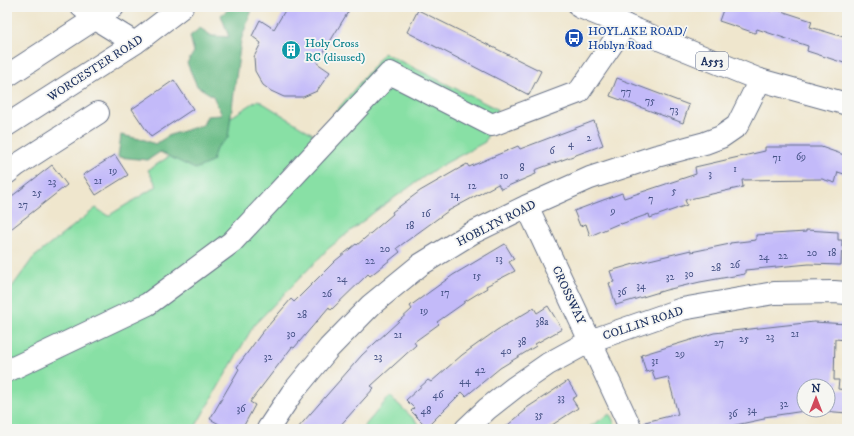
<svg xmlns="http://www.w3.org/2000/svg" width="854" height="436" viewBox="0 0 854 436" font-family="'IM FELL DW Pica',serif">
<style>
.green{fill:#88e0a5;stroke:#528882}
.forest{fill:#6ebe8a;stroke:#447674}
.building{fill:#c3baf9;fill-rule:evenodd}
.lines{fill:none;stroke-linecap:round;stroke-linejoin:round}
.minor-casing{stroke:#656f85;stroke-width:24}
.major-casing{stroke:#656f85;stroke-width:24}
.minor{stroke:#fff;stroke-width:22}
.major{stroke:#fff;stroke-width:22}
.labels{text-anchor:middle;stroke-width:3.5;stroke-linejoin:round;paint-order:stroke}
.number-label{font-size:10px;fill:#455285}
.shield{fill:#f6f6f2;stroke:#5d6b8a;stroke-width:1}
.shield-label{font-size:11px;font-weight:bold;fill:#1b2f5e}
.transit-label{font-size:12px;fill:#164399;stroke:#f6f6f2;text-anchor:start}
.culture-label{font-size:12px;fill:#0d838f;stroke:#f6f6f2;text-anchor:start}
.street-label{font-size:12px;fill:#1b2f5e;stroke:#f6f6f2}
</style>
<rect width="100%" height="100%" fill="#f6f6f2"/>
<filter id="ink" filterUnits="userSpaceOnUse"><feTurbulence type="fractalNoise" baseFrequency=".025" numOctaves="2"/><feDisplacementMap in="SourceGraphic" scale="8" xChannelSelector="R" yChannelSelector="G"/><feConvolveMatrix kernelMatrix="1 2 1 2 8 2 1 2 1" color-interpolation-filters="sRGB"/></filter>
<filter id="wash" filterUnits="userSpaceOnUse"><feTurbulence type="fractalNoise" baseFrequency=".012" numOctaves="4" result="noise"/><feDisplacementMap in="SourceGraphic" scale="16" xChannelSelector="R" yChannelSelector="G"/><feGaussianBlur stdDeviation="0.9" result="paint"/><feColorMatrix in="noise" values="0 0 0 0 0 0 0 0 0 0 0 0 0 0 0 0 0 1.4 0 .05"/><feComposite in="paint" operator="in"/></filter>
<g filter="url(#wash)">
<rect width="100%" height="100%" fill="#efe6cd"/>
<path class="green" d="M384,53L497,109L485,142L435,169L377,210L329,248L254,325L194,429H7V294L33,258L96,208L108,216L157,186L148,170L258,100L316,136Z
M390,396L424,429H362Z
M610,414L617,429H586Z"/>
<path class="forest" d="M232,7H253L241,40L228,138L216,148L212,162L195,169L160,152L148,160L118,157L121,135L145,140L155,144L170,135L203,125L207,116L222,115L213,96L197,86L187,63L194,52L190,36L200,28L212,36L229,37L221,15Z"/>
<g id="blocks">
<path class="building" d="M287,7H351L317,63L330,72L317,91L303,97H284L271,91L263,85L255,71L254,57L261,43L252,36L260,20L274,29Z
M724,7H758L771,11L772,8L812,21L810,27L847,38V64L807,51L808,46L757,29L755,33L719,21Z
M418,10L541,71L529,95L407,32Z
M617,78L689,105L683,123L610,96Z
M174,80L193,109L151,137L132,109Z
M594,121L603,145L535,170L536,174L501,189L498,184L448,211L397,248L400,252L370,276L368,274L331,310L329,307L294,348L292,347L250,402L255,405L242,429H216L219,424L210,419L239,369L237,367L261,334L291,299L294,302L335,261L356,244L357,245L393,214L392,212L420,191L467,164L469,167L518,146L520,149Z
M765,147H821L847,156V175L838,172L835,183L822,179L742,180L743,187L685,200L687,205L650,218L649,214L621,224L620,223L590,236L586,224L580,226L574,211L622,193L624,198L696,174L695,167L765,151Z
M115,155L128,175L96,195L83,175Z
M52,165L67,185L7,232V200Z
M806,230L838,232V240H842L841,265L809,264L745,270V274L700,282L666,290L616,305L609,283L614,282L610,271L641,262L691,250V252L730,244V243L756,240V235L806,232Z
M505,244L514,259L509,262L515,271L486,286L487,288L464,302V303L437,322L439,324L414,342L416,345L371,386L374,388L337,429H297L362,355L412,309L410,306L453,275Z
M548,306L562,329L535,344L536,346L500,368L466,396L462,392L427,427L411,411L414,408L406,400L428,380L431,382L462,355L497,330L534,308L537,313Z
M814,322L847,324V340L835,339L834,380H839L838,389L847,390V413L811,410L764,417V419L717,429H645V422L678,414L668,377L655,380L652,370L646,372L641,355L714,333ZM804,386H828V410H804Z
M568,381L577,396L572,399L578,408L546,429H503L526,410L525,409Z"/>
</g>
</g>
<g filter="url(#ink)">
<use href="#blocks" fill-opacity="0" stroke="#656f85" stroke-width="1"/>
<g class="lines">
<defs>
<path id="minor" d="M82,7L96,19L135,43
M7,76L113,7
M7,125L135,43L182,7
M7,173L17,165L98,113
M527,206L631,429
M7,371L148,304L232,242L390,73L492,125L579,92L625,25
M268,429L292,393L329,348L371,305L420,265L472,233L527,206L590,178L657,156L705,143L721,137L737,126L760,80
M466,429L487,409L515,387L548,364L590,341L682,309L774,293L834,292L847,293"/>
<path id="major" d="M580,7L760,80L847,104"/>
</defs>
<use href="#minor" class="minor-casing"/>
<use href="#major" class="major-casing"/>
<use href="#minor" class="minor"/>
<use href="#major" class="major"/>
</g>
</g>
<defs>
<symbol id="bus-disc" viewBox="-11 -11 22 22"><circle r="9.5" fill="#1a4fb4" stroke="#f6f6f2"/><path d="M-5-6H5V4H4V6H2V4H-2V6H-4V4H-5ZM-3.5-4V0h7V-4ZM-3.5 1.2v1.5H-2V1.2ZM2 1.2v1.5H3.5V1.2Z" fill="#fff"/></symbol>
<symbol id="building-disc" viewBox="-11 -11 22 22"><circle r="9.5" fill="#0f9aa8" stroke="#f6f6f2"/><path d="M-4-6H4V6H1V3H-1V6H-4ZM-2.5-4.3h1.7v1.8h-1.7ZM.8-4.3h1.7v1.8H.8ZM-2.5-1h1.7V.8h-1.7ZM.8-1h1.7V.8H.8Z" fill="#fff"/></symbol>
</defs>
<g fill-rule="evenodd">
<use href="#bus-disc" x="563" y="27" width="22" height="22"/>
<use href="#building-disc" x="280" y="39" width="22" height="22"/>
</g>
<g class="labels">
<g class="number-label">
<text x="626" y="95">77</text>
<text x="650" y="104">75</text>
<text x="674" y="113">73</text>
<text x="589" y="141">2</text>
<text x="571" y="147">4</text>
<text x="552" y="154">6</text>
<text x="801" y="160">69</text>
<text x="777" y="161">71</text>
<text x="522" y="171">8</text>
<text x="735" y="172">1</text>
<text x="113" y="174">19</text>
<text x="710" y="177">3</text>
<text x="504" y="179">10</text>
<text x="98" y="184">21</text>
<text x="52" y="185">23</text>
<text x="472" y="189">12</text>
<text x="674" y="194">5</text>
<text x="37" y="196">25</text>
<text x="455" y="198">14</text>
<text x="651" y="202">7</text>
<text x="23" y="208">27</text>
<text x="613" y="214">9</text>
<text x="426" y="217">16</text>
<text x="410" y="229">18</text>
<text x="385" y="252">20</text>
<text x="812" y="256">20</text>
<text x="832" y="256">18</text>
<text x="783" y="259">22</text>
<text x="764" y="260">24</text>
<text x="499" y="262">13</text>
<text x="370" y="264">22</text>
<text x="735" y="268">26</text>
<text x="716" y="271">28</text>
<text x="689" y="277">30</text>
<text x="477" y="279">15</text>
<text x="670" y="280">32</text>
<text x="342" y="282">24</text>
<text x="641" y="289">34</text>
<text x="622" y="295">36</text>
<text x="445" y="296">17</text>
<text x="327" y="297">26</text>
<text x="424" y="314">19</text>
<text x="302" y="318">28</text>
<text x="542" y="325">38a</text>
<text x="291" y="337">30</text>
<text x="795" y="337">21</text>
<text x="398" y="338">21</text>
<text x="770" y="340">23</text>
<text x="744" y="342">25</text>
<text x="522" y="345">38</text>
<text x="719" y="346">27</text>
<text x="506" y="354">40</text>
<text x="680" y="357">29</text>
<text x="268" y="360">32</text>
<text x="378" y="360">23</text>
<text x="655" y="364">31</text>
<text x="480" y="373">42</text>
<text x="465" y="384">44</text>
<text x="438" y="398">46</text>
<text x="561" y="401">33</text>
<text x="784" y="407">32</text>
<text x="241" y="412">36</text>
<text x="752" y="413">34</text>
<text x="426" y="414">48</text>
<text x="733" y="417">36</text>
<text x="539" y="418">35</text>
</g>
<rect class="shield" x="696" y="52" width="32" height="18" rx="3"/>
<g class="shield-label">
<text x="712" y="65">A553</text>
</g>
<g class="transit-label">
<text x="588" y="35">HOYLAKE ROAD/<tspan x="588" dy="14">Hoblyn Road</tspan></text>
</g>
<g class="culture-label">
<text x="305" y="47">Holy Cross<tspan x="305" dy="14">RC (disused)</tspan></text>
</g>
<g class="street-label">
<text transform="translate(95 68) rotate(-33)" y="4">WORCESTER ROAD</text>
<text transform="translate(496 223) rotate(-27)" y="4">HOBLYN ROAD</text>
<text transform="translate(569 295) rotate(65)" y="4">CROSSWAY</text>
<text transform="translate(643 323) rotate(-18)" y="4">COLLIN ROAD</text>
</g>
</g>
<rect width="854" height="436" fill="none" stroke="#f6f6f2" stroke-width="24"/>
<g transform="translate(816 398)"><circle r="19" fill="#f6f6f2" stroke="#9ea6b7"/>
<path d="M0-3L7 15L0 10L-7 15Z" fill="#d1495b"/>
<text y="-6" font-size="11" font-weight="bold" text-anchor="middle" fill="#1b2f5e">N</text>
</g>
</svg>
